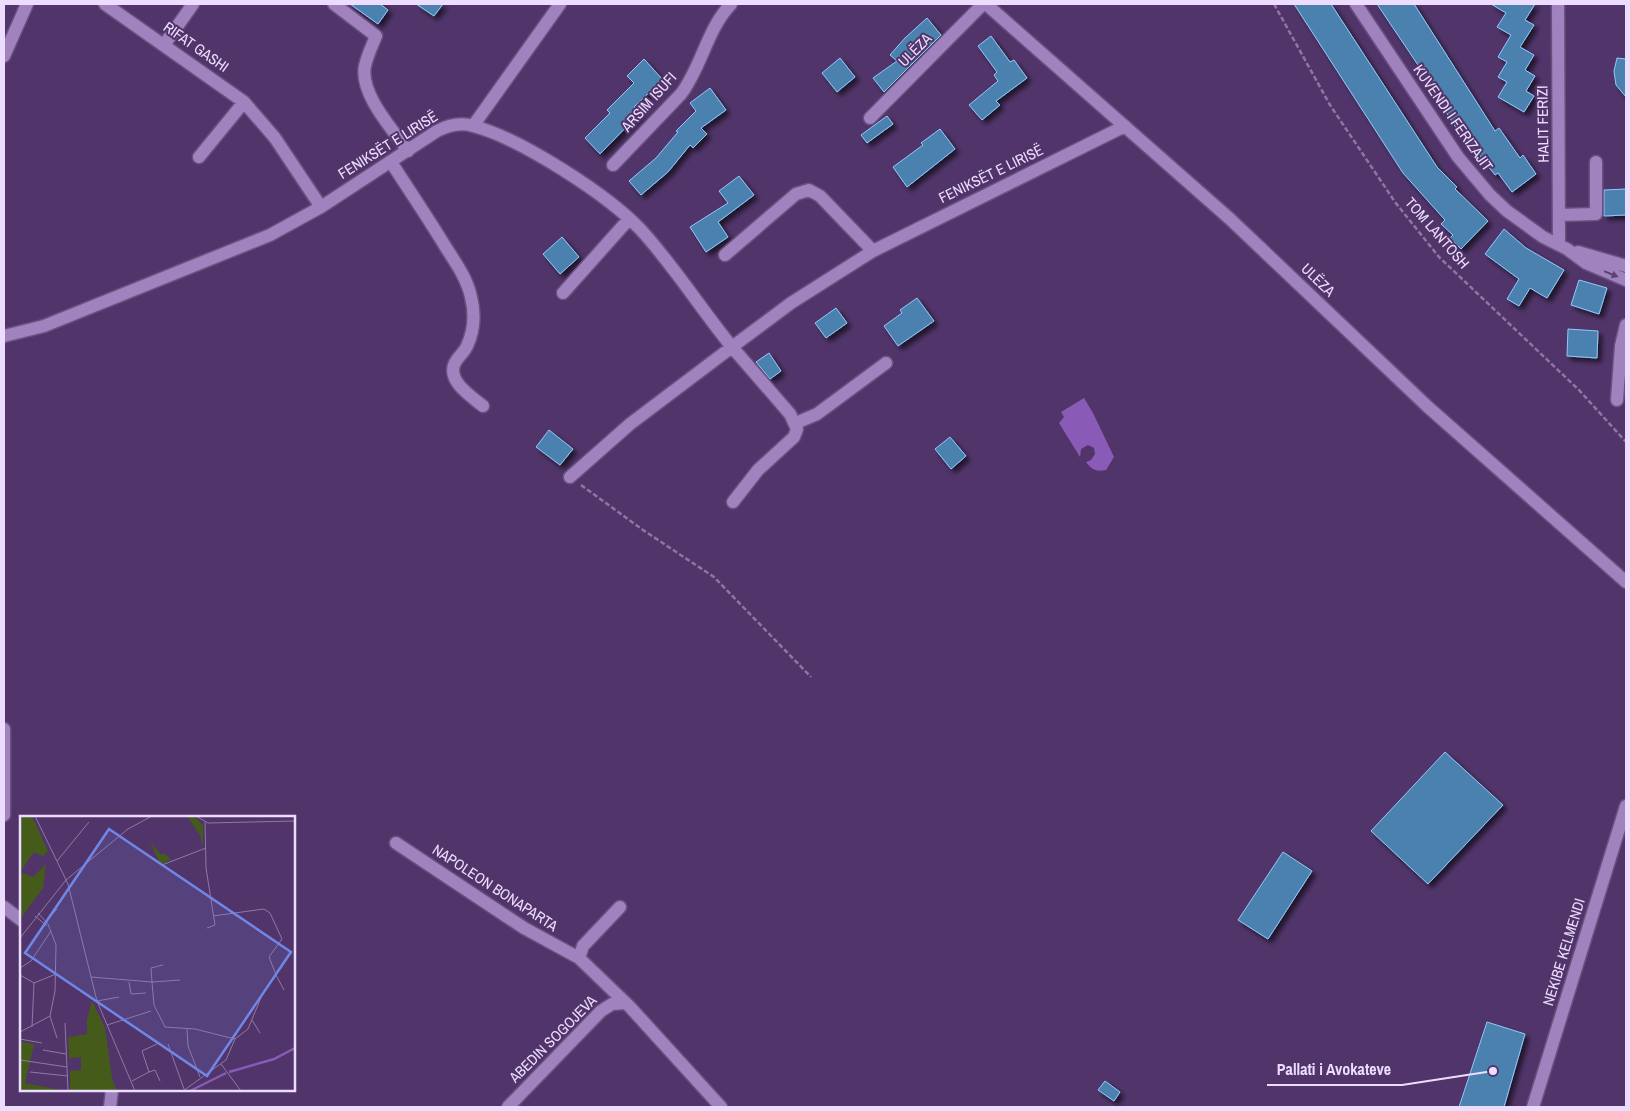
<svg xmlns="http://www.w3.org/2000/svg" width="1630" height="1111" viewBox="0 0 1630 1111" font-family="'Archivo Narrow',sans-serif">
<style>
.water{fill:#895ab6}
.building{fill:#4b81af;stroke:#91c9fb;filter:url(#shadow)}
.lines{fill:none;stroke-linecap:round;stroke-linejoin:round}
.minor-casing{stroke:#69517f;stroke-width:15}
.path{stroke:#8d76a4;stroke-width:2.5;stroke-dasharray:5 2.5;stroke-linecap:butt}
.minor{stroke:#a083be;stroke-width:12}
.oneway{fill:#5d4177}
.labels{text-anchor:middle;stroke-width:4;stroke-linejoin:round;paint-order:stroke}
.street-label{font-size:15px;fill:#ecddfe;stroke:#51356a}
.inset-river{fill:none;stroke:#895ab6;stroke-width:2.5}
.inset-road{fill:none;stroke:#8f78a5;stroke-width:1}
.view{fill:#7087e7;fill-opacity:0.15;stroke:#7087e7;stroke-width:2.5}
.inset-edge{fill:none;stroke:#ecddfe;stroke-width:2.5}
.leader{fill:none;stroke:#ecddfe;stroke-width:2}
.callout-dot{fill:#ecddfe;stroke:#51356a;stroke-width:2}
.callout-label{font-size:16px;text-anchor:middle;font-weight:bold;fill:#ecddfe;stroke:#51356a;stroke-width:4;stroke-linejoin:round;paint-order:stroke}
</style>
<defs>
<filter id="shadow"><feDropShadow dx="4" dy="4" stdDeviation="2.5" flood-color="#0009"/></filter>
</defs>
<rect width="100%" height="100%" fill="#51356a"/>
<path class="water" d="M1084,398L1093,413L1114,457L1106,470C1097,472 1092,470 1086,462L1091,460L1095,454L1094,448L1088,445L1081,449L1080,457L1059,423L1064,417L1061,412Z"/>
<path class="building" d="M350,4H380L388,10L378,24Z
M416,4H443L434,16Z
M1294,4H1331L1437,167L1457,187L1455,189L1488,221L1461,249L1450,238L1453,235L1441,224L1445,220L1403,173Z
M1377,4H1414L1495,131L1499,128L1520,158L1523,155L1536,174L1512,192L1498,173L1495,175L1466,138L1464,140L1422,75L1424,74Z
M1491,4H1535L1525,20L1534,25L1520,47L1534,55L1525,70L1535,76L1526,91L1534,96L1524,112L1498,97L1507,82L1498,77L1507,62L1498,57L1511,35L1497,27L1506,13Z
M927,18L941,35L884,92L873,78L897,61L890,55L905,38Z
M991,36L1010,62L1014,60L1027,78L996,101L1000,105L982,120L969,105L998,81L994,75L997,72L978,46Z
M840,58L855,77L837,92L822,73Z
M1617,58L1626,59V97L1616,85L1614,71Z
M644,59L663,80L634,107L640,113L600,154L585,138L610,113L607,110L634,83L627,76Z
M710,88L726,110L701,128L707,134L693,148L690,145L668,172L641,195L629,181L656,158L678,132L676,131L696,111L690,103Z
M887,116L893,124L867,143L861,135Z
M940,129L955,149L907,187L893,167L923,145L921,143Z
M739,176L754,195L718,222L728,237L706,252L690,227L728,203L719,191Z
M1626,189V215L1604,216V190Z
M1504,229L1526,248L1564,270L1547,298L1530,288L1519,306L1507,299L1519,279L1485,254Z
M562,237L579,257L560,274L543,254Z
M1579,280L1607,288L1599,314L1571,305Z
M917,298L934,321L898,346L884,326L902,313L900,310Z
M836,308L847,323L826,338L815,323Z
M1568,329L1598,331L1597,358L1567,356Z
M769,353L781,371L770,379L756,362Z
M549,430L573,449L560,465L536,447Z
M950,437L966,456L951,469L935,449Z
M1445,752L1503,805L1428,884L1371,831Z
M1283,852L1312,871L1268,939L1238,920Z
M1487,1022L1525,1034L1504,1107H1459Z
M1105,1081L1120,1092L1114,1101L1098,1090Z"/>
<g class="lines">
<defs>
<path id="minor" d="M105,4L244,102L275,138L321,207
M334,4L376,36C372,46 367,56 365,66C359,93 393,130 408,151
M986,4L1230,219L1428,407L1626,582
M1356,4L1458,157L1490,195L1507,211L1543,237L1567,249L1586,263L1626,280
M1558,4L1559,245
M164,45L193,4
M4,56L27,4
M870,118L983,4
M473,126L560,4
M199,157L244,102
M391,162C409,190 428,218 445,246C455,262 467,278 471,297C475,313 474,331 467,346C464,353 457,357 454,365C448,382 472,397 483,406
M613,165L681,94C702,66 707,29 731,4
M1559,215L1596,214V162
M1578,252L1626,266
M725,255L796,194L809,190L820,196L873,251
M563,293L629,219
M4,336L44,326L270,235L321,207L437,131C449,125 460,122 473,126C520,138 608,195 641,230C674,266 701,309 732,347L791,303L873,251L1125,126
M1617,400L1621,346L1626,325
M796,423L817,414L886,363
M570,477L630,424L732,347L790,414L797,429L794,437L758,470L733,502
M4,729V815
M396,843L524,928L579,958L630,1007L721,1107
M4,907L21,920
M579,958L583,946L620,907
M110,1107L112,1090
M508,1107L601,1011L612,1004L625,1003
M1533,1107L1626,806"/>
</defs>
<use href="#minor" class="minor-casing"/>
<path class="path" d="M1274,4L1330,105L1395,202L1439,257L1579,390L1626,442
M581,485L643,530L714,577L811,677"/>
<use href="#minor" class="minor"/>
</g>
<defs><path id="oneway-solid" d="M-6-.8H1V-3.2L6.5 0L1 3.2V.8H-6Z" transform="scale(1.25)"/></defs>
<use class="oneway" href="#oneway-solid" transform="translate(1611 274) rotate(22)"/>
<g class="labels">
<g class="street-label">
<text transform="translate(196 47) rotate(35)" y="5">RIFAT GASHI</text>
<text transform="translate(915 50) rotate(-45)" y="5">ULËZA</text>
<text transform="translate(649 102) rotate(-48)" y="5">ARSIM ISUFI</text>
<text transform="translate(1453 118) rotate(55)" y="5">KUVENDI I FERIZAJIT</text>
<text transform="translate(1543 124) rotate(-91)" y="5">HALIT FERIZI</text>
<text transform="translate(388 145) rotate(-32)" y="5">FENIKSËT E LIRISË</text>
<text transform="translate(991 174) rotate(-26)" y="5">FENIKSËT E LIRISË</text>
<text transform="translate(1437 233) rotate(49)" y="5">TOM LANTOSH</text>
<text transform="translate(1318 280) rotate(44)" y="5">ULËZA</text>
<text transform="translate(495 888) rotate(33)" y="5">NAPOLEON BONAPARTA</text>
<text transform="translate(1564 952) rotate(-73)" y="5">NEKIBE KELMENDI</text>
<text transform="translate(553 1039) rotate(-45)" y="5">ABEDIN SOGOJEVA</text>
</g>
</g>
<g transform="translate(20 816)">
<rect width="275" height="275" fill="#51356a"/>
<path d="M0,0H12L28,35L23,40L14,36L0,56L13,61L26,48L23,72L0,103ZM167,0H174L183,9V31L180,19ZM130,25L141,39L144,37L151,44L140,48ZM72,185L85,212L92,262L97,275H50V255L61,254V241L49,242L48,221L67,218V204ZM0,226L14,228L5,267L45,275H0Z" fill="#455b1a"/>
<path class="inset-river" d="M209,256L254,243L275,232M170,275L206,257"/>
<path class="inset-road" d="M15,0L48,68L77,185L115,275M176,0L188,7L275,5M185,6L186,52L195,109L187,112M37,45L69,6M142,49L186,32M18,97L28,108L36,129L35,175L30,200L37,222M15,100L27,110M193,100L244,93L250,97L262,123L249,141L256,159L242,179L228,213L215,223M26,105L37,93M0,122L46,64L108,13L132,0M143,149L131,152L132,166L160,164M0,152L11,145L31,115M0,159L14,167L36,158M256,159L264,174M71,161L132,166L134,189L145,211L175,213L215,223M109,166L111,178L126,177M77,185L99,181M232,204L240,217M45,207L48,275M87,209L131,195M12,211L14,167M167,213L168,230L180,261M0,216L30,200M0,223L22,227M148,228L164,273M23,234L46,238M0,244L47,251M201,248L221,275M10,256L48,260M129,256L135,254L140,265M112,265L129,256L122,235L137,228M163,275L206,244L215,223"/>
<path class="view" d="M89,13L271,136L187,260L5,137Z"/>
<rect width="275" height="275" class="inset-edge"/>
</g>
<path class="leader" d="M1493 1071L1402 1085H1267"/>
<circle class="callout-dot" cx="1493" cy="1071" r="5"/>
<g class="callout-label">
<text x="1334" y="1075">Pallati i Avokateve</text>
</g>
<rect width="1630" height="1111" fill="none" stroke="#ecddfe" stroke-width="10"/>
</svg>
